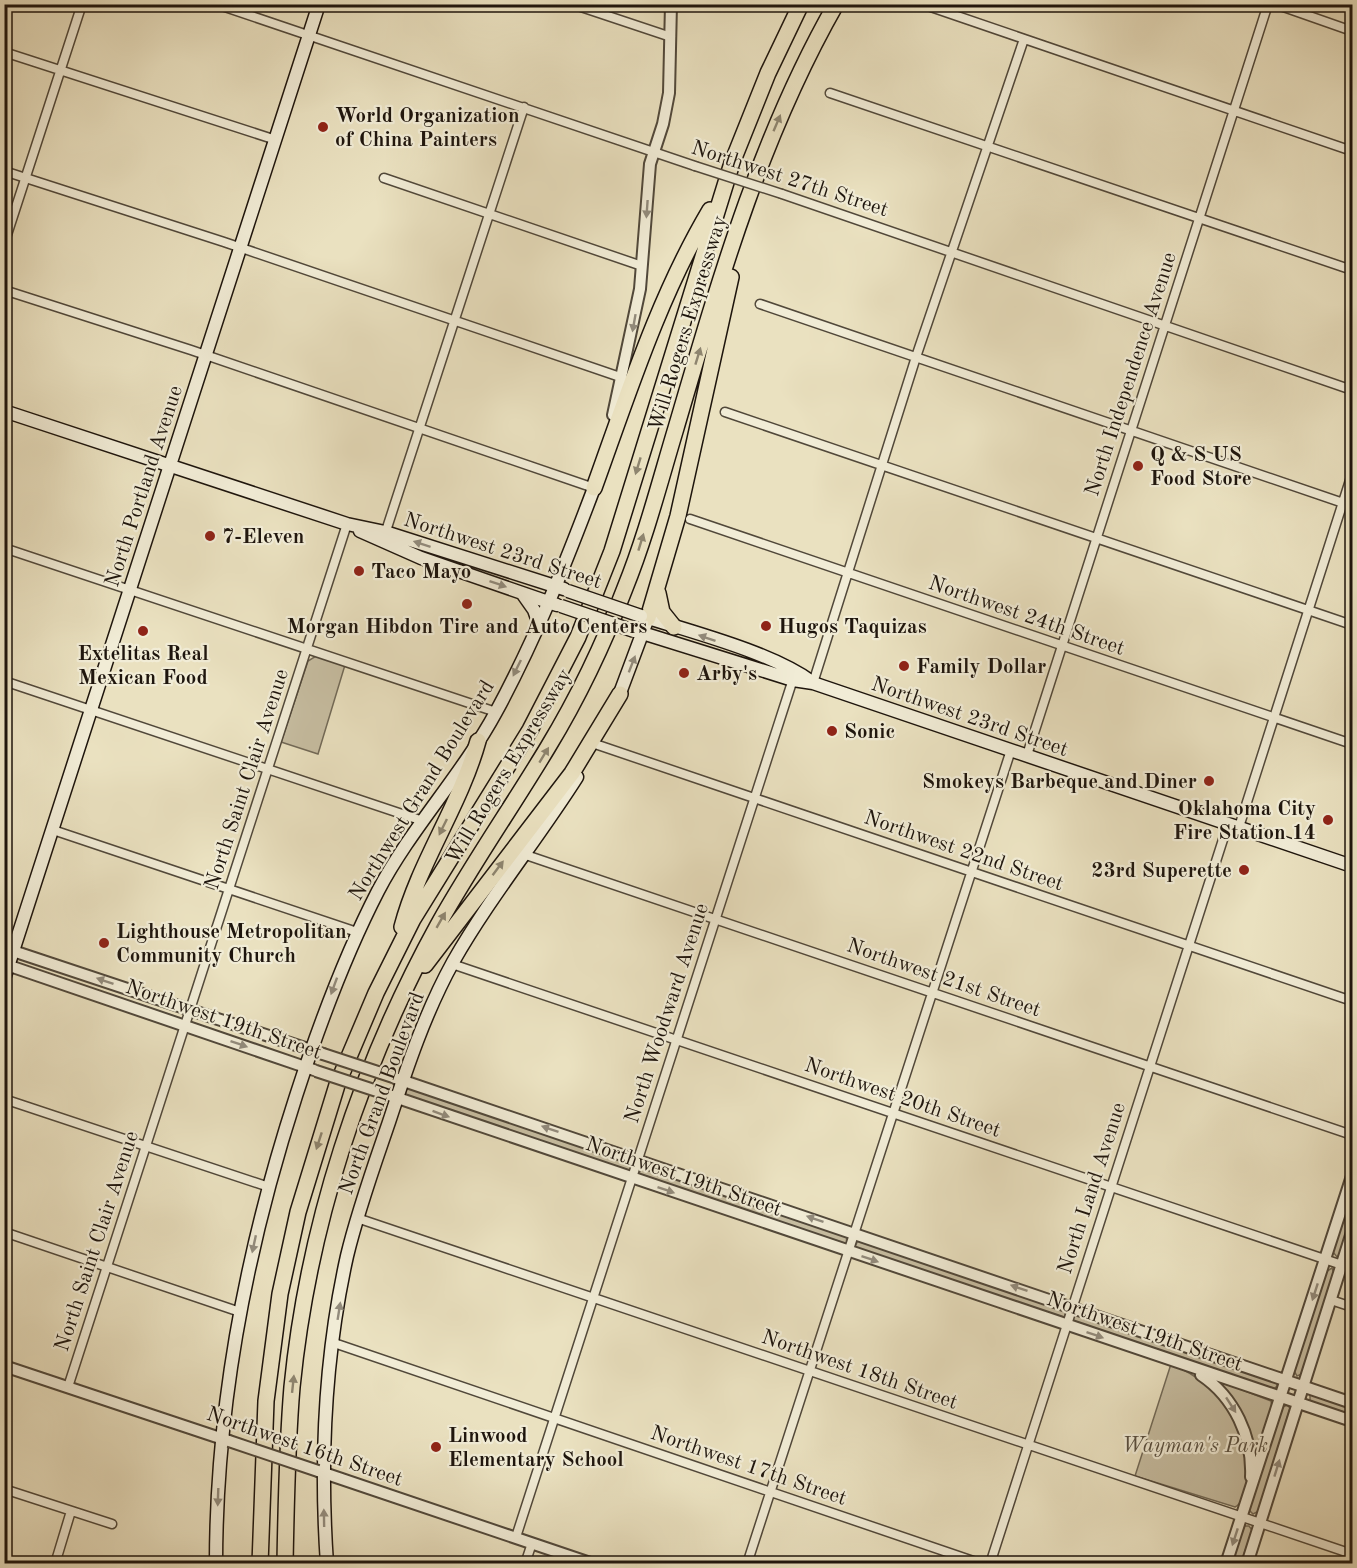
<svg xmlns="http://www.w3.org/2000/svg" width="1357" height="1568" viewBox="0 0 1357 1568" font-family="'Old Standard TT',serif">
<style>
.green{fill:#c7bea2;stroke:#726a58;stroke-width:1.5}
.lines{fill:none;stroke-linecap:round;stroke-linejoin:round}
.minor-casing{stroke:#51483a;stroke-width:11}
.tertiary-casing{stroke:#51483a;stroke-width:14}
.secondary-casing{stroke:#1e150d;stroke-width:15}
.motorway-casing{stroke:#1e150d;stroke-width:18}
.minor{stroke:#f1ecd6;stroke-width:8}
.tertiary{stroke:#f1ecd6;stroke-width:10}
.secondary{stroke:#f1ecd6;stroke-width:12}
.motorway{stroke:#eae1c0;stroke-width:15}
.minor-bridge-casing{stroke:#51483a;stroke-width:11;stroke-linecap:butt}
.tertiary-bridge-casing{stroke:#51483a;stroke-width:14;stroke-linecap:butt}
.secondary-bridge-casing{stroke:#1e150d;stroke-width:15;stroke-linecap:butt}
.minor-bridge{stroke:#f1ecd6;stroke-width:8}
.tertiary-bridge{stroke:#f1ecd6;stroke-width:10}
.secondary-bridge{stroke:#f1ecd6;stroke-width:12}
.oneway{fill:#8e856f}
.oneway2{fill:#928b7c}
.poi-dot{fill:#8f2418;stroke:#f1ecd6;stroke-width:2}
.labels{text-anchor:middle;stroke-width:4.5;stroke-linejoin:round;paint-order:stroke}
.poi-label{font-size:21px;font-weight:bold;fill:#1e150d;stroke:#f1ecd6;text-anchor:start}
.street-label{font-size:21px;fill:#1e150d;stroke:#f1ecd6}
.park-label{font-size:21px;font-style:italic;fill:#595041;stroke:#f1ecd6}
</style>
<rect width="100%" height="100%" fill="#eae1c0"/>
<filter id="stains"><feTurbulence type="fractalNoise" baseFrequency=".00333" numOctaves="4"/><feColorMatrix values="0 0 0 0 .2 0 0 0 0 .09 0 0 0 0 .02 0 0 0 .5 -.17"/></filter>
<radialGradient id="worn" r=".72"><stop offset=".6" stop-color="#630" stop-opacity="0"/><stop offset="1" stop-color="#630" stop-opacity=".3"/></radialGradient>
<path class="green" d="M316,656L345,665L318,754L281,742L308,661Z
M407,1087L630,1161L632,1165L629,1172L405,1095Z
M643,1166L847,1234L846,1246L638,1175Z
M1352,1191V1217L1340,1254L1337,1257L1333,1252Z
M858,1240L1066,1311L1064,1318L857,1251L855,1247Z
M1332,1268L1334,1273L1302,1374L1297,1376L1294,1371L1326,1272Z
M1075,1314L1277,1382V1386L1272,1391L1072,1321Z
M1171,1364C1219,1384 1254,1429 1246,1484C1245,1492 1243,1503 1235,1507L1135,1476Z
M1217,1380L1271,1401L1272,1408L1255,1458Z
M1310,1394L1352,1406V1417L1310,1402Z
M1287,1405L1290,1408L1259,1511L1253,1514L1249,1510L1283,1407Z
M1244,1526H1249L1252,1530L1241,1563L1230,1564Z"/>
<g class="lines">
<defs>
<path id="minor" d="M216,4L695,166
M572,4L671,37
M922,4L1352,151
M1275,4L1352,31
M4,52L276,140
M830,93L1352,270
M4,171L224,242L623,378
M384,178L642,266
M782,194L1352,390
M4,244L82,4
M4,290L191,350L594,488
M760,304L1352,506
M725,412L1352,625
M690,519L1352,744
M384,537L524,107
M4,548L496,712
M4,681L423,821
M813,683L916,357L1024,39
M598,745L1352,1001
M1027,755L1268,4
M1239,827L1352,474
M53,830L357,932
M523,854L1352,1135
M452,964L1342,1265
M4,1099L269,1187
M357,1218L1352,1554
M4,1232L240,1312
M1331,1300L1352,1307
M334,1343L982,1564
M68,1387L347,524
M4,1489L112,1524
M516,1537L794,676
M55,1564L71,1511
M525,1564L532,1543
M747,1564L1011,750
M990,1564L1228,824"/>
<path id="tertiary" d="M613,415L640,289L650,164L663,124L669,93L671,4
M4,948L323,1054
M4,964L314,1070
M395,1078L1352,1403
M389,1095L1352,1421
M4,1366L229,1441
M1201,1375C1234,1397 1253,1437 1251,1477
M318,1471L593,1564
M1226,1564L1352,1176
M1247,1564L1352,1232"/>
<path id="secondary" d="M4,411L347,524L385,532L564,589
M360,531L421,558L557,605
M522,593L534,610L539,624
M642,616C692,632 771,652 812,682
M636,631L793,680L813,683L1352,866
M617,701L648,618
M4,979L319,4
M216,1564C216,1404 247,1247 296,1096C319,1025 344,957 378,891C411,828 462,775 496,712C535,640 565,565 594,488
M327,1564C320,1463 325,1355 347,1256C358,1210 374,1166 389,1122C407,1067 425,1013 453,962C490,897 537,840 577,777"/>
<path id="motorway" d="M594,488C628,394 659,296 710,210
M658,593L662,612L674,627
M648,618L678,516L731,277
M402,927C419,862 460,806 478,741
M425,965L572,773L620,694
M260,1564L266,1401L280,1294L298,1212L337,1085L376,993L413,919L530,730L578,637L612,551L732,163L768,73L801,4
M285,1564C286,1505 287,1446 292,1387C308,1226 360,1067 438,925C472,864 512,807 548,747C579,696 604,643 625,588C646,536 660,481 676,428C719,282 760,137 836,4"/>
</defs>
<use href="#minor" class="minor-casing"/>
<use href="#tertiary" class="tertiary-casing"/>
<use href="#secondary" class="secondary-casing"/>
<use href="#motorway" class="motorway-casing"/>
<use href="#minor" class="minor"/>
<use href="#tertiary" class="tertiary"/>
<use href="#secondary" class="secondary"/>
<use href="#motorway" class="motorway"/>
<defs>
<path id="minor-bridge" d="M695,166L782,194"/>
<path id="tertiary-bridge" d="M323,1054L393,1077
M316,1071L386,1094
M229,1441L318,1471"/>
<path id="secondary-bridge" d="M568,591L641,616
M561,606L634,631"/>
</defs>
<use href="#minor-bridge" class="minor-bridge-casing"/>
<use href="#tertiary-bridge" class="tertiary-bridge-casing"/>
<use href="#secondary-bridge" class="secondary-bridge-casing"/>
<use href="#minor-bridge" class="minor-bridge"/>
<use href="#tertiary-bridge" class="tertiary-bridge"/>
<use href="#secondary-bridge" class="secondary-bridge"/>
</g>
<defs><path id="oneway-solid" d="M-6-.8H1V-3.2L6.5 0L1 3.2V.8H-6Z" transform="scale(1.5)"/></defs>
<g class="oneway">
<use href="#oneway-solid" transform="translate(777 123) rotate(-67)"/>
<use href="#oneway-solid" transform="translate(698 356) rotate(-73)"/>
<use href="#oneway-solid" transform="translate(638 466) rotate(107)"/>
<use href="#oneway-solid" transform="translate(641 542) rotate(-73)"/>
<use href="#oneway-solid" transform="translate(544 755) rotate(-59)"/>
<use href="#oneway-solid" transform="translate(443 827) rotate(116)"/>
<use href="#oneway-solid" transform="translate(498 868) rotate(-53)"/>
<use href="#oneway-solid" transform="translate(441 920) rotate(-60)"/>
<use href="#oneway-solid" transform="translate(319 1141) rotate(108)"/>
<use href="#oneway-solid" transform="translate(293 1384) rotate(-84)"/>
</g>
<g class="oneway2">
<use href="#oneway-solid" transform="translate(647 209) rotate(94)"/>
<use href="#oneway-solid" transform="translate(634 323) rotate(100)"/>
<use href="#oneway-solid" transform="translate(422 544) rotate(-162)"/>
<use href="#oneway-solid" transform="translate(498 584) rotate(19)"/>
<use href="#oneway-solid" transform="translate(707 638) rotate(-161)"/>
<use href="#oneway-solid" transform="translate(632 664) rotate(-69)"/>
<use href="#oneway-solid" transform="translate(517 668) rotate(116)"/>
<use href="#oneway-solid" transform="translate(105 981) rotate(-161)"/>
<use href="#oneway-solid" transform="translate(334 986) rotate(110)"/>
<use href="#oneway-solid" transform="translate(239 1044) rotate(19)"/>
<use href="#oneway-solid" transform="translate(441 1114) rotate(20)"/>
<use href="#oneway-solid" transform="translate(550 1129) rotate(-161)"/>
<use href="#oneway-solid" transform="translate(666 1190) rotate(19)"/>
<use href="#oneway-solid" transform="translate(815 1219) rotate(-161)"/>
<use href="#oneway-solid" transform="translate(254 1244) rotate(102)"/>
<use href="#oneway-solid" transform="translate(870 1259) rotate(19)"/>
<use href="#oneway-solid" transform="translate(1019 1288) rotate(-161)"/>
<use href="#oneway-solid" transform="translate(1315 1292) rotate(108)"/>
<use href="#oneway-solid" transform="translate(339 1311) rotate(-81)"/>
<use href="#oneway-solid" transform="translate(1095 1335) rotate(19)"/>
<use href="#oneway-solid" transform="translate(1231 1405) rotate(57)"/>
<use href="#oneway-solid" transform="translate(1277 1468) rotate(-73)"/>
<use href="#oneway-solid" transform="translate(218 1497) rotate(92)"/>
<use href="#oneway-solid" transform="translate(324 1518) rotate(-91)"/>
<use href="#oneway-solid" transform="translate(1235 1537) rotate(108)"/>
</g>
<g class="poi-dot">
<circle cx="323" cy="127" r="6"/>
<circle cx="1138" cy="466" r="6"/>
<circle cx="210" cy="536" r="6"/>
<circle cx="359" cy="571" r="6"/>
<circle cx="467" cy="604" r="6"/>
<circle cx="766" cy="626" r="6"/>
<circle cx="143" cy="631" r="6"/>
<circle cx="904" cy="666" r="6"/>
<circle cx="684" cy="673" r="6"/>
<circle cx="832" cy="731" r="6"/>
<circle cx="1209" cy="781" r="6"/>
<circle cx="1328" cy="820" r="6"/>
<circle cx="1244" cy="870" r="6"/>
<circle cx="104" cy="943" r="6"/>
<circle cx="436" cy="1447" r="6"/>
</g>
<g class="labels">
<g class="poi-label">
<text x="335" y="122">World Organization<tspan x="335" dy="24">of China Painters</tspan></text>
<text x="1150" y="461">Q &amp; S US<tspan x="1150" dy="24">Food Store</tspan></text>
<text x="222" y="543">7-Eleven</text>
<text x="371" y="578">Taco Mayo</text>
<text x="467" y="633" text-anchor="middle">Morgan Hibdon Tire and Auto Centers</text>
<text x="778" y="633">Hugos Taquizas</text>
<text x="143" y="660" text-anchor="middle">Extelitas Real<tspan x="143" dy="24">Mexican Food</tspan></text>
<text x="916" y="673">Family Dollar</text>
<text x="696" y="680">Arby's</text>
<text x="844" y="738">Sonic</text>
<text x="1197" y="788" text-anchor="end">Smokeys Barbeque and Diner</text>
<text x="1316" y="815" text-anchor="end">Oklahoma City<tspan x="1316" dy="24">Fire Station 14</tspan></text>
<text x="1232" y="877" text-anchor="end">23rd Superette</text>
<text x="116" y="938">Lighthouse Metropolitan<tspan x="116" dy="24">Community Church</tspan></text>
<text x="448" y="1442">Linwood<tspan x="448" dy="24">Elementary School</tspan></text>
</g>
<g class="street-label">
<text transform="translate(790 178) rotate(18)" y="7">Northwest 27th Street</text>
<text transform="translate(687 323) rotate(-73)" y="7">Will Rogers Expressway</text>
<text transform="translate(1130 374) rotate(-72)" y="7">North Independence Avenue</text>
<text transform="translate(143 486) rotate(-72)" y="7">North Portland Avenue</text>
<text transform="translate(503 550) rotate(18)" y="7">Northwest 23rd Street</text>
<text transform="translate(1027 615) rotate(19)" y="7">Northwest 24th Street</text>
<text transform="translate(970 716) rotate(19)" y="7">Northwest 23rd Street</text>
<text transform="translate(508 766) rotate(-59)" y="7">Will Rogers Expressway</text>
<text transform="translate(246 779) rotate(-72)" y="7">North Saint Clair Avenue</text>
<text transform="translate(421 790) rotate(-58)" y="7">Northwest Grand Boulevard</text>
<text transform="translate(964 850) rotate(19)" y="7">Northwest 22nd Street</text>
<text transform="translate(944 977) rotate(19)" y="7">Northwest 21st Street</text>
<text transform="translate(666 1013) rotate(-72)" y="7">North Woodward Avenue</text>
<text transform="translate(224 1019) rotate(19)" y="7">Northwest 19th Street</text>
<text transform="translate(381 1093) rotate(-70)" y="7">North Grand Boulevard</text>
<text transform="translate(903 1097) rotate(19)" y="7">Northwest 20th Street</text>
<text transform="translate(684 1176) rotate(19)" y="7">Northwest 19th Street</text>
<text transform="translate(1091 1188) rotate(-72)" y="7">North Land Avenue</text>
<text transform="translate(96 1241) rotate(-72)" y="7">North Saint Clair Avenue</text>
<text transform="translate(1145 1331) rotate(19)" y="7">Northwest 19th Street</text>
<text transform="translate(860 1369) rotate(19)" y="7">Northwest 18th Street</text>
<text transform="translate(305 1446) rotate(19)" y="7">Northwest 16th Street</text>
<text transform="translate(749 1465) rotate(19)" y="7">Northwest 17th Street</text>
</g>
<g class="park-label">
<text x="1195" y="1452">Wayman's Park</text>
</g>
</g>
<rect width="1357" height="1568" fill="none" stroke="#eae1c0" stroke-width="24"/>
<rect x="6" y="6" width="1345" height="1556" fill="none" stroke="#1e150d" stroke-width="3"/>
<rect x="12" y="12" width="1333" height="1544" fill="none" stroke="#1e150d" stroke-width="1.5"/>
<rect width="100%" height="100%" filter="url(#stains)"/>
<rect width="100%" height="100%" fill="url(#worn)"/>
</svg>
